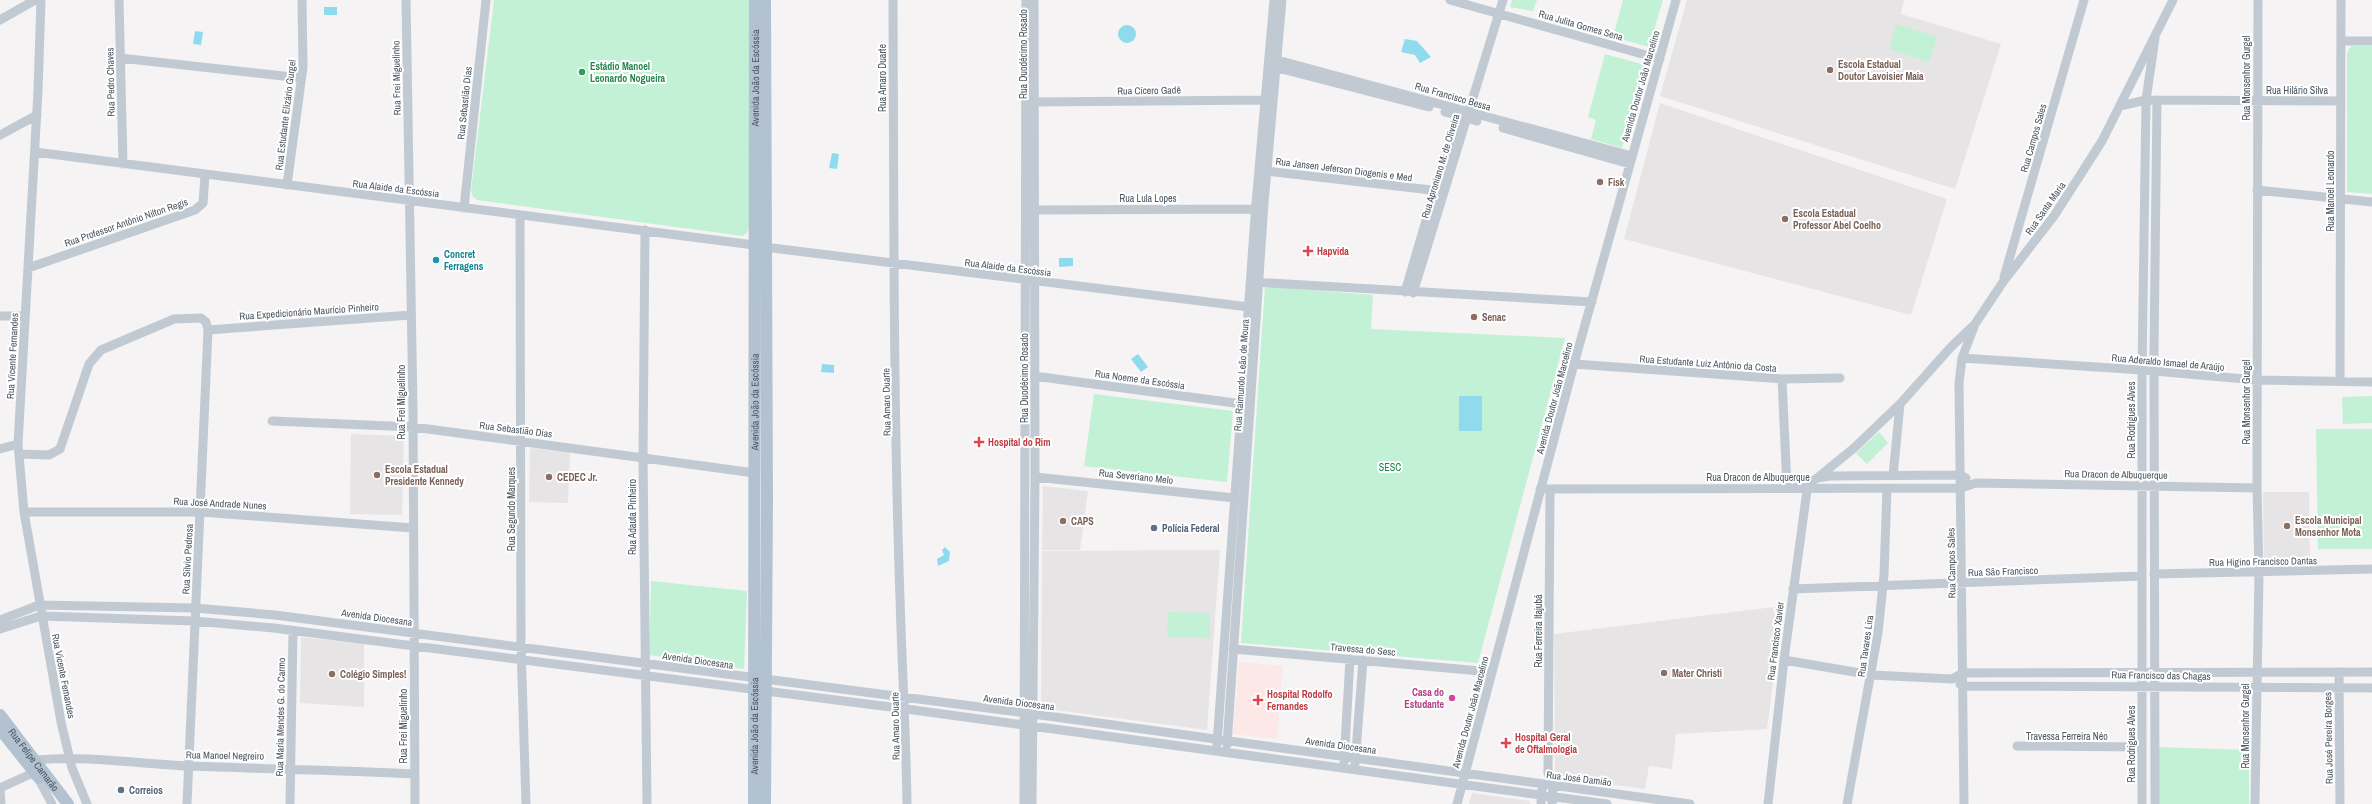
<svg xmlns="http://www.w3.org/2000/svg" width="2372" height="804" viewBox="0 0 2372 804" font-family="'Archivo Narrow',sans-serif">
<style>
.education{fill:#e6e4e5}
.medical{fill:#fce8e6}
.green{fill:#c3f1d5}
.water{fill:#90daee}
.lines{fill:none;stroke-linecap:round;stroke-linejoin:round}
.minor{stroke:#c1cad2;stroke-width:9}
.major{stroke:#b3c2d1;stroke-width:12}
.education-dot{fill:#8d6e63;stroke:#fff;stroke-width:1.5}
.leisure-dot{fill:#2e9e5b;stroke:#fff;stroke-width:1.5}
.health-dot{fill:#e0444e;stroke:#fff;stroke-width:1.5}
.culture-dot{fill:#0f9aa8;stroke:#fff;stroke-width:1.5}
.service-dot{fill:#5c6f8a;stroke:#fff;stroke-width:1.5}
.hotel-dot{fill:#d1479c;stroke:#fff;stroke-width:1.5}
.labels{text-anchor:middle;stroke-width:4;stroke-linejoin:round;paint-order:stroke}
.street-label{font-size:10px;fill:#4a5661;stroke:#fff}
.education-label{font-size:10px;font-weight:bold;fill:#785e54;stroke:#fff;text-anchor:start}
.leisure-label{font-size:10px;font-weight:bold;fill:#27864d;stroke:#fff;text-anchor:start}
.health-label{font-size:10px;font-weight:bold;fill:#be3a42;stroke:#fff;text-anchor:start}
.culture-label{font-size:10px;font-weight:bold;fill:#0d838f;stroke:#fff;text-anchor:start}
.park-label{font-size:10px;fill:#17864f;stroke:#fff}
.service-label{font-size:10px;font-weight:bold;fill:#4e5e75;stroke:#fff;text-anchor:start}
.hotel-label{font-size:10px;font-weight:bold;fill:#b23c85;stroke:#fff;text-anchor:end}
</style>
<rect width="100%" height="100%" fill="#f5f3f3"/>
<path class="education" d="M1687,0H1904L1901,14L2001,44L1955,189L1660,96Z
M1660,103L1947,199L1911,315L1624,239Z
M351,434L404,436L402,515L350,514Z
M530,448L570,452L568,503L529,502Z
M1043,486L1088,491L1080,550H1042Z
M2263,492H2309L2310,560H2264Z
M1220,550L1207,730L1041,708L1042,551Z
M1783,606L1767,729L1676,734L1672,769L1649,766L1645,789L1555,777L1554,634Z
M301,637L364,644V707L300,703Z
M1472,793L1530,801V804H1469Z"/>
<path class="medical" d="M1239,662L1283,666L1277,739L1233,734Z"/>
<path class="green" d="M494,0H749V224C749,230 748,233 743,236L477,200L473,197L471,191Z
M1512,0H1537L1533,11L1510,7Z
M1623,0H1663L1649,47L1613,37Z
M1896,24L1937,37L1929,62L1889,49Z
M2351,46H2372V194L2347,192V53Z
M1605,54L1645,65L1622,148L1591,139L1596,120L1588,117Z
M1265,286L1373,295L1371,329L1565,338L1478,663L1241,643Z
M1094,394L1233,411L1227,482L1084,466Z
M2372,396V423L2343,424L2342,397Z
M2316,429H2372V549H2318Z
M1879,432L1888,443L1867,464L1856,453Z
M651,581L747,591L744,669L649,655Z
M1168,612L1210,613V638L1167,637Z
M2158,747L2249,750V804H2157Z"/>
<path class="water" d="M324,7H337V15H324Z
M1118 34a9 9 0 1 1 18 0a9 9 0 1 1-18 0Z
M195,31L203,32L201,45L193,44Z
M1405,39L1417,41L1431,57L1420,63L1415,55L1401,52Z
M832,153L839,154L837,169L829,168Z
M1059,258H1073V266L1059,267Z
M1138,354L1148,367L1141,372L1131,359Z
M822,364L834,365V373L821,372Z
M1459,396H1482V431H1459Z
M945,547L950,552L949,561L938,566L937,559L944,555L942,550Z"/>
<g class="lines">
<path class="minor" d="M41,0L38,91L18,444L24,512L61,722L72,768L87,804
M119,0L123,164
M406,0L413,409L415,804
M893,0C894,199 893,399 900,598C902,667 906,735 907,804
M1450,0L1660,59
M0,20L35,0
M2341,41H2372
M120,58L301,78
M1270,58L1632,156
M1271,66L1429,107
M1034,102L1265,100
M2120,106L2146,100L2341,101
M1445,112L1477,121
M1503,128L1630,164
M0,135L37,115
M35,152L754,245
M1266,171L1440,191
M287,185L303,67L302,0
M2257,190L2372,202
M464,208L486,0
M1033,210L1262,209
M520,215L521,646L526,804
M645,230L643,456L647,804
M764,247L1249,307
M28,268L195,210L203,203L205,175
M2004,277L2084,0
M1254,282L1592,302
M1405,292L1435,190L1459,124
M1413,293L1503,0
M0,316H25
M208,330L411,315
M1962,358L2142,370L2257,380L2372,382
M1574,364L1782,379L1840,378
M1034,376L1242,404
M1782,379L1787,488
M2340,381L2341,0
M272,421L413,427L755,473
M0,449L18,444
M19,454L49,455L60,449L89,364L101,350L174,319L201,318L206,322L208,330L187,804
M1893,476L1900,404
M1035,477L1235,498
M1817,478L1830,476L1961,475L1966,478
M1798,485L1816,479L1854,448L1900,404L1951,347L1975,324L2003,282L2054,216L2102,141L2173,0
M1540,489L1961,488L1976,483L2257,488
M1550,489L1548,773L1553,785L1552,804
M24,512H201L413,528
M2154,574L2372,569
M1793,589L2142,576
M0,620L39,605L195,608L275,615L1033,714L1690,804
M0,629L41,616L194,621L274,628L906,709L1607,804
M1233,649L1492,672
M1784,660L1872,675L1952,679L1963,673L2372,672
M2339,672L2340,804
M1960,684L1963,686L2372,688
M1217,744L1256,203L1274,0
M1227,745L1264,203L1282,0
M2017,746L2142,747
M36,760C89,755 138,764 190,766C265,769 340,770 414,774
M1344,762L1350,659
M1355,764L1363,660
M0,788L35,772L52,804
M0,788L1,804
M290,804L293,631
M1024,804L1026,0
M1032,804L1035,477L1034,0
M1457,804L1574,364L1676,0
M1541,804L1542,789
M1768,804L1784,660L1808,483
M1847,804L1878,633L1884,575L1887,488
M1964,804L1959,383L1962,358L1974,327
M2142,804V370L2146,100L2155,38
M2155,804L2154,351L2157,100
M2255,804L2259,573L2257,488L2258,0"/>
<g class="major">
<path d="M765,0L767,499L765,804"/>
<path id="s1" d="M0,715L68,804"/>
<path d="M0,729L39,778"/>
<path id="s2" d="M754,804L755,0"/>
</g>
</g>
<g class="education-dot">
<circle cx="1830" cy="70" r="4"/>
<circle cx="1600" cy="182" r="4"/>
<circle cx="1785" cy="219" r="4"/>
<circle cx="1474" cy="317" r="4"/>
<circle cx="377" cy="475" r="4"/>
<circle cx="549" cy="477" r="4"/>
<circle cx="1063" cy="521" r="4"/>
<circle cx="2287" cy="526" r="4"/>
<circle cx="1664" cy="673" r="4"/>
<circle cx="332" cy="674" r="4"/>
</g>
<circle class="leisure-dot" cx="582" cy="72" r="4"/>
<g class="health-dot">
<path d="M1306 245h4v4h4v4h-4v4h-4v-4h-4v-4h4z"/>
<path d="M977 436h4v4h4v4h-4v4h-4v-4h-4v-4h4z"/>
<path d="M1256 694h4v4h4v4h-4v4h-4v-4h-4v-4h4z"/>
<path d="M1504 737h4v4h4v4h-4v4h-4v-4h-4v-4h4z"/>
</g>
<circle class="culture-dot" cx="436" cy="260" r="4"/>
<g class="service-dot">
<circle cx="1154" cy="528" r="4"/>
<circle cx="121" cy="790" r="4"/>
</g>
<circle class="hotel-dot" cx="1452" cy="698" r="4"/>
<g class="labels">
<g class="street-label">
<text transform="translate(1581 25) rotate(16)" y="4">Rua Julita Gomes Sena</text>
<text transform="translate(1023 54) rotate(-90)" y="4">Rua Duodécimo Rosado</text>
<text transform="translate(396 78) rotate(-91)" y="4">Rua Frei Miguelinho</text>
<text dy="4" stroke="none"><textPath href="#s2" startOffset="726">Avenida João da Escóssia</textPath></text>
<text transform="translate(882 78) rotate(-90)" y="4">Rua Amaro Duarte</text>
<text transform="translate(2246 78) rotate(-90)" y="4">Rua Monsenhor Gurgel</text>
<text transform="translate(110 82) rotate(-91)" y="4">Rua Pedro Chaves</text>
<text transform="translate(1640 86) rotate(-74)" y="4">Avenida Doutor João Marcelino</text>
<text transform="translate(1149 90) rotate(-1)" y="4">Rua Cícero Gadê</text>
<text x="2297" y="94">Rua Hilário Silva</text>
<text transform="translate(1453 96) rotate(16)" y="4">Rua Francisco Bessa</text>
<text transform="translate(464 103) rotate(-84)" y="4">Rua Sebastião Dias</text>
<text transform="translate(285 115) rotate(-83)" y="4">Rua Estudante Elizário Gurgel</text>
<text transform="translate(2033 138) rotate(-74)" y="4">Rua Campos Sales</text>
<text transform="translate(1440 166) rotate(-73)" y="4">Rua Aproniano M. de Oliveira</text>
<text transform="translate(1344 169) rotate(7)" y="4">Rua Jansen Jeferson Diogenis e Med</text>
<text transform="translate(396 188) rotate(7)" y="4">Rua Alaide da Escóssia</text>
<text transform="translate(2330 191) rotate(-90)" y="4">Rua Manoel Leonardo</text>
<text x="1148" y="202">Rua Lula Lopes</text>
<text transform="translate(2045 208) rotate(-55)" y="4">Rua Santa Maria</text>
<text transform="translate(126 222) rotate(-19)" y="4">Rua Professor Antônio Nilton Regis</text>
<text transform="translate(1008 267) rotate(7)" y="4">Rua Alaide da Escóssia</text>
<text transform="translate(309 311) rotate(-4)" y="4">Rua Expedicionário Maurício Pinheiro</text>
<text transform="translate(12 356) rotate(-87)" y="4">Rua Vicente Fernandes</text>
<text transform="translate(2168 362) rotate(5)" y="4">Rua Aderaldo Ismael de Araújo</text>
<text transform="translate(1708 363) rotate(4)" y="4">Rua Estudante Luiz Antônio da Costa</text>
<text transform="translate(1241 375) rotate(-86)" y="4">Rua Raimundo Leão de Moura</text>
<text transform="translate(1024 378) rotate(-90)" y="4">Rua Duodécimo Rosado</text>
<text transform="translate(1140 379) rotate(8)" y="4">Rua Noeme da Escóssia</text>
<text transform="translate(1554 398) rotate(-75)" y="4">Avenida Doutor João Marcelino</text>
<text transform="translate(401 402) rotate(-90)" y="4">Rua Frei Miguelinho</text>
<text dy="4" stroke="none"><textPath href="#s2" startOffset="402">Avenida João da Escóssia</textPath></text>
<text transform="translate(886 402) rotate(-91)" y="4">Rua Amaro Duarte</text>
<text transform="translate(2246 402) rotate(-90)" y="4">Rua Monsenhor Gurgel</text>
<text transform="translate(2131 420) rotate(-90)" y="4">Rua Rodrigues Alves</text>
<text transform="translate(516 429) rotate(7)" y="4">Rua Sebastião Dias</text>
<text transform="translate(2116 474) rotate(1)" y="4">Rua Dracon de Albuquerque</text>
<text transform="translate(1136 476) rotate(6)" y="4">Rua Severiano Melo</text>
<text x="1758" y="481">Rua Dracon de Albuquerque</text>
<text transform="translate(220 503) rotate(3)" y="4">Rua José Andrade Nunes</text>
<text transform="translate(511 509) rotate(-90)" y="4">Rua Segundo Marques</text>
<text transform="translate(632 517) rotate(-90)" y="4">Rua Adauta Pinheiro</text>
<text transform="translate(187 559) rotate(-87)" y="4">Rua Silvio Pedrosa</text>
<text transform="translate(2263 561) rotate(-1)" y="4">Rua Higino Francisco Dantas</text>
<text transform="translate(1951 563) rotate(-91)" y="4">Rua Campos Sales</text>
<text transform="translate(2003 571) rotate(-2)" y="4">Rua São Francisco</text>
<text transform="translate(377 617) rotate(8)" y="4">Avenida Diocesana</text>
<text transform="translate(1538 631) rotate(-90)" y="4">Rua Ferreira Itajubá</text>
<text transform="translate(1775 641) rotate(-83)" y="4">Rua Francisco Xavier</text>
<text transform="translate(1865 646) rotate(-82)" y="4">Rua Tavares Lira</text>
<text transform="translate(1363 649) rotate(5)" y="4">Travessa do Sesc</text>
<text transform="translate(698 660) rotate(8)" y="4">Avenida Diocesana</text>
<text transform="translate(2161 675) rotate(1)" y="4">Rua Francisco das Chagas</text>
<text transform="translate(64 676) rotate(79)" y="4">Rua Vicente Fernandes</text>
<text transform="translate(1019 702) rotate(7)" y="4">Avenida Diocesana</text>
<text transform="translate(1470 712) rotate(-75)" y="4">Avenida Doutor João Marcelino</text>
<text transform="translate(280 717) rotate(-89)" y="4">Rua Maria Mendes G. do Carmo</text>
<text transform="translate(403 726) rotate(-90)" y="4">Rua Frei Miguelinho</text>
<text dy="4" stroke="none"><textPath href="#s2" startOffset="78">Avenida João da Escóssia</textPath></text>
<text transform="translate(895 726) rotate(-91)" y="4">Rua Amaro Duarte</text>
<text transform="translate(2245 726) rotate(-90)" y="4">Rua Monsenhor Gurgel</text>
<text x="2067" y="740">Travessa Ferreira Néo</text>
<text transform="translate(2328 738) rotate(-91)" y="4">Rua José Pereira Borges</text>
<text transform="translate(2131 744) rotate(-90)" y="4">Rua Rodrigues Alves</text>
<text transform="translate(1341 745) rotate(8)" y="4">Avenida Diocesana</text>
<text transform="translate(225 755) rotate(1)" y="4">Rua Manoel Negreiro</text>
<text dy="4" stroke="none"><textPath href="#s1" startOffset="56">Rua Felipe Camarão</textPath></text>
<text transform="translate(1579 778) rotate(7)" y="4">Rua José Damião</text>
</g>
<g class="education-label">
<text x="1838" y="68">Escola Estadual<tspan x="1838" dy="12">Doutor Lavoisier Maia</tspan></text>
<text x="1608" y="186">Fisk</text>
<text x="1793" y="217">Escola Estadual<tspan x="1793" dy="12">Professor Abel Coelho</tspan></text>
<text x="1482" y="321">Senac</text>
<text x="385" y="473">Escola Estadual<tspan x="385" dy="12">Presidente Kennedy</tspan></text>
<text x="557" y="481">CEDEC Jr.</text>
<text x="2295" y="524">Escola Municipal<tspan x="2295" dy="12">Monsenhor Mota</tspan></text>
<text x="1071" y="525">CAPS</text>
<text x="1672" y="677">Mater Christi</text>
<text x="340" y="678">Colégio Simples!</text>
</g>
<g class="leisure-label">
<text x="590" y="70">Estádio Manoel<tspan x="590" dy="12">Leonardo Nogueira</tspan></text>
</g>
<g class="health-label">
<text x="1317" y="255">Hapvida</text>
<text x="988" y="446">Hospital do Rim</text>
<text x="1267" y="698">Hospital Rodolfo<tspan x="1267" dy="12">Fernandes</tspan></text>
<text x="1515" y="741">Hospital Geral<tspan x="1515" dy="12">de Oftalmologia</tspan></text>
</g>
<g class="culture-label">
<text x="444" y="258">Concret<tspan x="444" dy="12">Ferragens</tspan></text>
</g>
<g class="park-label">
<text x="1390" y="471">SESC</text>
</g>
<g class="service-label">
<text x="1162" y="532">Polícia Federal</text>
<text x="129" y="794">Correios</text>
</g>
<g class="hotel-label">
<text x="1444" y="696">Casa do<tspan x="1444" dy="12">Estudante</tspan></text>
</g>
</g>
</svg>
